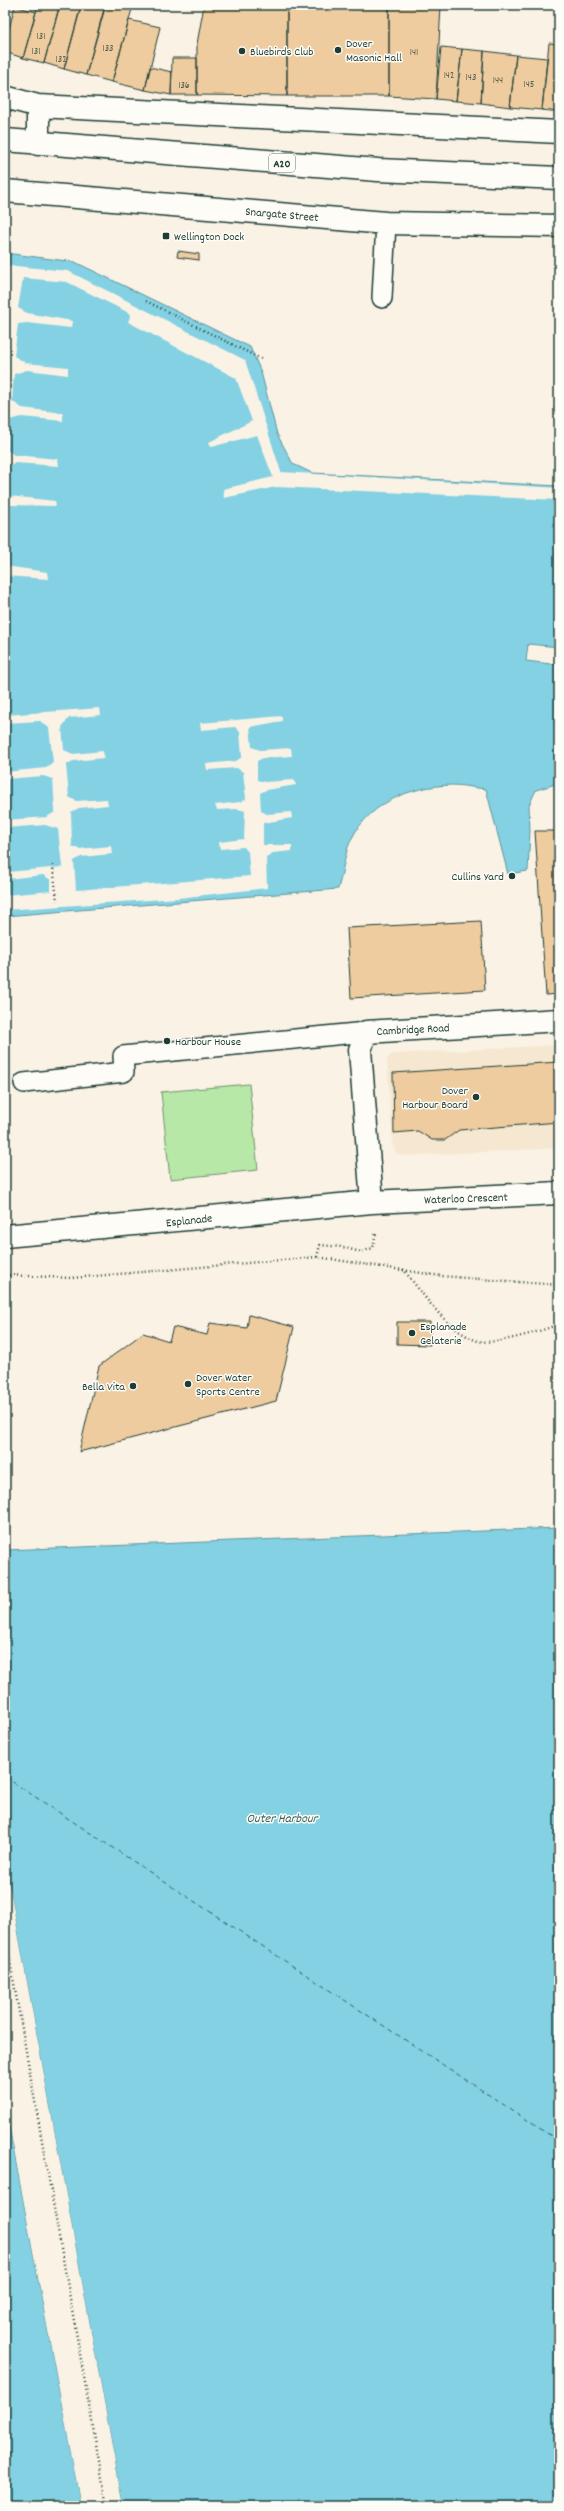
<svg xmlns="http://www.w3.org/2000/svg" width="564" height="2511" viewBox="0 0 564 2511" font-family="Dekko,sans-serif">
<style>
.built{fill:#f6e7d0}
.green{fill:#b8e8a7;stroke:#6c926e}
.water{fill:#84d1e3;stroke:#5c969d}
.pier{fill:#faf2e5}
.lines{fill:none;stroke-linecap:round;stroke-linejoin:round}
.ferry{stroke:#386260;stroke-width:1;stroke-dasharray:5 4;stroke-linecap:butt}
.building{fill:#eecc9f;stroke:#1f3d34}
.lane-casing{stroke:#1f3d34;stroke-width:22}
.street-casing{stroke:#1f3d34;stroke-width:25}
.highway-casing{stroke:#1f3d34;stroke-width:25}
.path{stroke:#1f3d34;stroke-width:2.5;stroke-dasharray:1 3;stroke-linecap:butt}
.lane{stroke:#fdfcf7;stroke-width:19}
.street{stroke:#fdfcf7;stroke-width:22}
.highway{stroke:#fdfcf7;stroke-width:22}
.poi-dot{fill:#1f3d34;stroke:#fdfcf7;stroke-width:1.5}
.labels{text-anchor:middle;stroke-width:3;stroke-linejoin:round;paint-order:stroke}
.number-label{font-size:10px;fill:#53614f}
.shield{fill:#fdfcf7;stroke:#62766e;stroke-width:1}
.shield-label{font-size:11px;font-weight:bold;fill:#1f3d34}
.poi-label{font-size:12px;fill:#1f3d34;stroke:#fdfcf7;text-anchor:start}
.street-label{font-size:12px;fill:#1f3d34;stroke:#fdfcf7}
.water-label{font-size:13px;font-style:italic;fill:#386260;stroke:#fdfcf7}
</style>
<rect width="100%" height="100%" fill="#faf2e5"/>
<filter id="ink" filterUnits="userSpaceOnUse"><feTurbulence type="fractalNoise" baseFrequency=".025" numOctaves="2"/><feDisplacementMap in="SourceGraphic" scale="8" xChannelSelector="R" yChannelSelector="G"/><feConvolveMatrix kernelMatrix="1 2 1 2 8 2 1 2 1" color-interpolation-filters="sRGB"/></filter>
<g filter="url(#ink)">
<path class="built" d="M559,1045V1148L402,1156L396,1153L393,1147L387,1059L393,1054Z"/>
<path class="green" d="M249,1084L258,1170L170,1179L161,1092Z"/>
<path class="water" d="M5,253L75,262L250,347L261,372L277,434L293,464L312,473L559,486V647L528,644L526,661L559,665V783L536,790L529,805L530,831L528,871L508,874L486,789C475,788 463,785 452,785C410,786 364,804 348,847C344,860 342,875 338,889L5,916Z
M559,1528V2506H123L5,1862V1550Z
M5,2104L81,2506H5Z"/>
<path class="pier" d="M5,265L68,271L245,360L281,472L559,488V500L276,487L224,498L223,489L273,477L257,435L211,447L209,442L252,421L236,378L128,322L131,314L67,282L23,278L18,308L27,313L72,321L71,328L27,323L18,324L14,356L26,363L68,367V375L27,370L14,374L12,401L22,408L63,413V421L22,417L9,420L7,450L14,455L58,459L59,466L15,463L6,467L5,475Z
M5,493L9,496L55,501L56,506L11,505L5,507Z
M5,566L47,572L48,579L5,576Z
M100,708L101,715L69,718L62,727L64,750L73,754L103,751L104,758L73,761L66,765L69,797L76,801L107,799L108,805L79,808L71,812L72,846L79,849L111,846L112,854L81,857L74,861L76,890L250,876L248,852L244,847L220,849L219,842L244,839L245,811L238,809L217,810L215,805L240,802L246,799L243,772L237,768L207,770L206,764L236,761L242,757L240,732L235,727L201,730L200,723L282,716V721L250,727L252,747L260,750L291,748L292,756L263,758L257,761V780L265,782L294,780L296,785L266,790L260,793L261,811L267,814L291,812L292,818L263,823V845H292V851L273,853L266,857L267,888L178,898L5,910V895L51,891V880L43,875L7,879V872L62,867L58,829L45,825L5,828V820L47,817L55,812L53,779L43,776L5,779V772L46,768L53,762L49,728L40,721L5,723V715Z
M5,1862L123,2506H121L5,1873Z
M5,2102L7,2104L83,2506H81Z"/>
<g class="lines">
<path class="ferry" d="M5,1777L559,2141"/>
</g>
<path class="building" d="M38,5L59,7L44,63L23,58Z
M60,5L81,7L64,69L44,63Z
M81,5L105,8L86,75L64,69Z
M105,5H118L132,9L112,82L86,75Z
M204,5H287V96L197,95V44Z
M287,5H389V96H287Z
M389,5H441L436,99L389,96Z
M15,6L36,12L23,58L5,52V44Z
M129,20L160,27L145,90L112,82Z
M549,43L559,44V112L542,110Z
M441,47L462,49L456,101L436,99Z
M462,49L484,51L481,103L456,101Z
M484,51L516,55L510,107L481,103Z
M516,55L547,58L542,110L510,107Z
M172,58H197V95H171Z
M150,67L172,72L171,95L145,90Z
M178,251L199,254V260L177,257Z
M535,831H559V994L546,995Z
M481,921L485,990L351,998L347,928Z
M559,1062V1122L459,1130L445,1140H432L418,1131L394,1133L393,1073Z
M249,1315L294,1327L276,1401L79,1452L99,1366L143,1333L169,1341L173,1327L207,1335L210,1323L247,1328Z
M397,1322H430V1345L397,1344Z"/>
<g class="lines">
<defs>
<path id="lane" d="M382,298L386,223
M24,1083L124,1072L123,1056L366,1032"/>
<path id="street" d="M5,97L38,106L559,132
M38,144V106
M372,1202L360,1050L366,1032L559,1020
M5,1236L372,1202L559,1193"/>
<path id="highway" d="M5,140L378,170L559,178
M5,191L386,223L559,226"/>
</defs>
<use href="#lane" class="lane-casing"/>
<use href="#street" class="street-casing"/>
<use href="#highway" class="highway-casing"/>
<path class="path" d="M146,301L261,359
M53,865L57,901
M317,1257L320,1245L342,1247L361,1252L373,1248L376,1231
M403,1269C424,1295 444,1327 475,1340C491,1347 542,1331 559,1324
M5,1275L72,1278L317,1257L441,1276L559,1285
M5,1933L107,2506"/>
<use href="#lane" class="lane"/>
<use href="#street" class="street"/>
<use href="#highway" class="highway"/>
</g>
</g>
<g class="poi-dot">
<circle cx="338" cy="50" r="4"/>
<circle cx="242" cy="51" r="4"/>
<rect x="162" y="232" width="8" height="8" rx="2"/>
<circle cx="512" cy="876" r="4"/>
<circle cx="167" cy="1041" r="4"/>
<circle cx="476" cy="1097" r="4"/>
<circle cx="412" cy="1333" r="4"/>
<circle cx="188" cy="1384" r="4"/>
<circle cx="133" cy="1386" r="4"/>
</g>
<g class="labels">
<g class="number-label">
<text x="41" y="39">131</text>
<text x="108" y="51">133</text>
<text x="36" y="54">131</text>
<text x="414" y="55">141</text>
<text x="61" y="62">132</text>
<text x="449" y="78">142</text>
<text x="471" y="80">143</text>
<text x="498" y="83">144</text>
<text x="529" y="87">145</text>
<text x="184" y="88">136</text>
</g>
<rect class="shield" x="269" y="154" width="26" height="18" rx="3"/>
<g class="shield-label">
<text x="282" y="167">A20</text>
</g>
<g class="poi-label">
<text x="346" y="47">Dover<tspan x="346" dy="14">Masonic Hall</tspan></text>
<text x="250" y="55">Bluebirds Club</text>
<text x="174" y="240">Wellington Dock</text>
<text x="504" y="880" text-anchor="end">Cullins Yard</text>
<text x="175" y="1045">Harbour House</text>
<text x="468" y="1094" text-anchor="end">Dover<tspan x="468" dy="14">Harbour Board</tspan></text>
<text x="420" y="1330">Esplanade<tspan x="420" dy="14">Gelaterie</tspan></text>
<text x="196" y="1381">Dover Water<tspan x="196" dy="14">Sports Centre</tspan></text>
<text x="125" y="1390" text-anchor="end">Bella Vita</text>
</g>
<g class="street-label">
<text transform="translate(282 214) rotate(5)" y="4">Snargate Street</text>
<text transform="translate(413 1029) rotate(-3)" y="4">Cambridge Road</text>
<text transform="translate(466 1198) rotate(-2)" y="4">Waterloo Crescent</text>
<text transform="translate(189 1220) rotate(-6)" y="4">Esplanade</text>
</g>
<g class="water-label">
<text x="282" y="1822">Outer Harbour</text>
</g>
</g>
<rect width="564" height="2511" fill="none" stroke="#fdfcf7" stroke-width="20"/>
<rect x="10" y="10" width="544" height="2491" fill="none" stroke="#1f3d34" stroke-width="1.5" filter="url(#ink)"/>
</svg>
